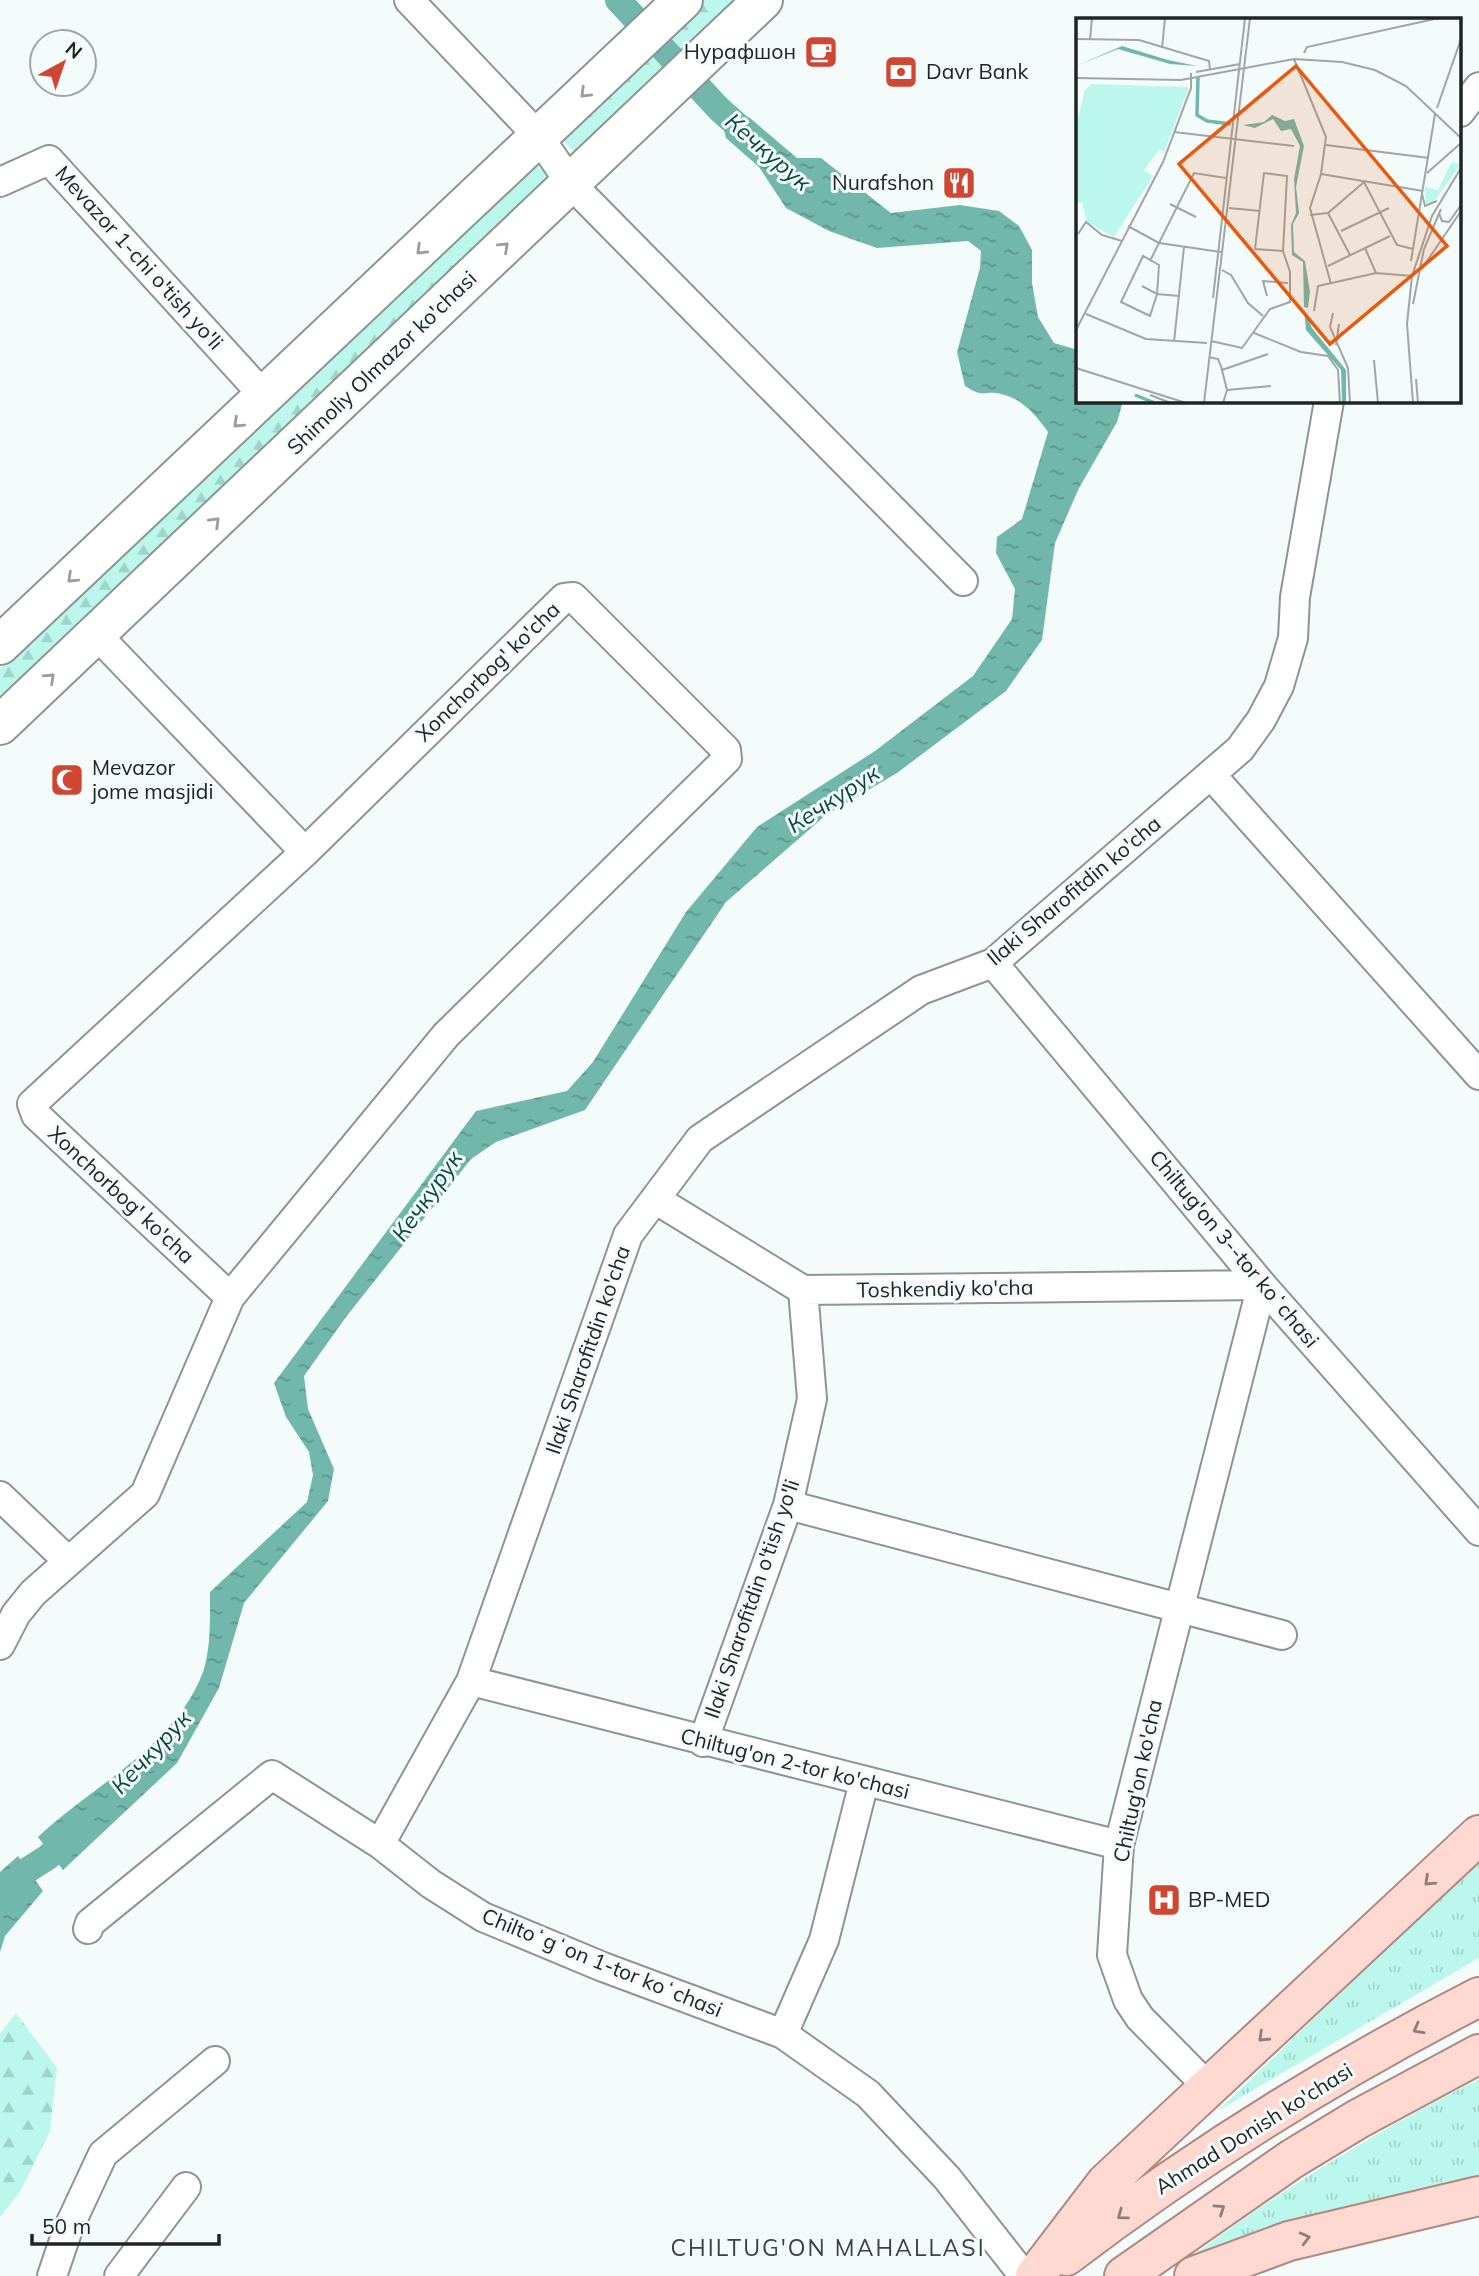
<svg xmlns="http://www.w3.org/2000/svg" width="1479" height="2276" viewBox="0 0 1479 2276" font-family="Mulish,sans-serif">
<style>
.grass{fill:url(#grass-tufts)}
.forest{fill:url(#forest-firs)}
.water{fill:url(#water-ripples)}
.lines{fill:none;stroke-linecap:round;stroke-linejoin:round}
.canal{stroke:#72b7ac;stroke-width:26}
.street-casing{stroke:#8d9593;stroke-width:32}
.secondary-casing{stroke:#8d9593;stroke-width:42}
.primary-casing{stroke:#af8981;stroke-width:42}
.street{stroke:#fff;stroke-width:28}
.secondary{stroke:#fff;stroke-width:38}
.primary{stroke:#fdd9d2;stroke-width:38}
.oneway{stroke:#9b9c9c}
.oneway2{stroke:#8e7e7a}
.labels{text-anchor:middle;stroke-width:6;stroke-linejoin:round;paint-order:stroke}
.poi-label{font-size:21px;fill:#202423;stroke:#f3fcfb;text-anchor:start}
.street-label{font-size:21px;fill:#202423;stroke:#f3fcfb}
.water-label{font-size:23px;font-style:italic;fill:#0a4942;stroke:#f3fcfb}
.neighbourhood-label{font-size:23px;letter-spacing:2px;fill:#3b4241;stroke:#f3fcfb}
.inset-river{fill:none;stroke:#72b7ac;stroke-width:3.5}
.inset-road{fill:none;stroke:#9fa6a5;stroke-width:2}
.view{fill:#e8590c;fill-opacity:0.15;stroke:#e8590c;stroke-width:3.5}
.inset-edge{fill:none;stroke:#202423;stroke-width:3.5}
</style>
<defs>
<pattern id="grass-tufts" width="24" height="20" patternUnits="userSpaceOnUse" patternTransform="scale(1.75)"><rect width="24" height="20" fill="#bbf7ec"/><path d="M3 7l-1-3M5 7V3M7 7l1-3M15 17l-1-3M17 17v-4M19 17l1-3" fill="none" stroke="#a0d4ca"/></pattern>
<pattern id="forest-firs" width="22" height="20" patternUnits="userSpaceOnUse" patternTransform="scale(1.75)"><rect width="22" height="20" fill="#bbf7ec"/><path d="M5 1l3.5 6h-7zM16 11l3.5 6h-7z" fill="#a0d4ca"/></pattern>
<pattern id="water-ripples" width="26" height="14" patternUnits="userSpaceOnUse" patternTransform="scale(1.75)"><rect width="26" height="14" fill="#72b7ac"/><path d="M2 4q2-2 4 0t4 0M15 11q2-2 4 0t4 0" fill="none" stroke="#5d958c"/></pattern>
</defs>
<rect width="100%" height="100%" fill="#f3fcfb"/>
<path class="grass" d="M1479,1859V1958L1219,2110Z
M1479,2079V2183L1253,2238L1178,2267C1272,2195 1373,2133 1479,2079Z"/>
<path class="forest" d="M705,0H736L575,153L560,137Z
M533,160L548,176L0,699V669Z
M16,2013L57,2068L50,2131L21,2190L0,2217V2034Z"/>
<path class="water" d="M719,109L750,118L797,158H821L891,213L960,205L999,211L1019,226L1032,250V283L1038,317L1054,343L1078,350V401H1123L1117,422L1079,488L1055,543L1042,640L1006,691L897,773L826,815L726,902L585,1110L496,1142L471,1159L346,1317L304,1376L308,1409L334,1469L328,1501L244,1603L219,1688L177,1763L63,1870L38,1837C93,1785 175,1747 203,1672C211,1649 210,1617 210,1592L307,1502L313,1475L309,1452L286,1417L274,1383L476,1111L567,1091L593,1062L686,912L757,827L875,751L973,676L1012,619L1015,589L996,553L997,537L1022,519L1048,432C1036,415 1023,399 1001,394C983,390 985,399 965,386L957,352L980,268L981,251L968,241L877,248L829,231L786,208L759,167L726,138Z
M18,1856L43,1891L5,1936L0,1952V1872Z"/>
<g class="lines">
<path class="canal" d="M618,0L719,109L746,133
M0,1903L23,1873L48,1857L76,1829"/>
<defs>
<path id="street" d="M409,0L539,137L571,184L963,581
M1460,112L1479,87
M0,182L49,160L265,397
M96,634L305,852
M1212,776L1479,1075
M993,963L1262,1285L1479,1531
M655,1199L803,1290L1262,1285L1119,1845L1112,1955L1128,2000L1140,2018L1209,2088
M0,1496L68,1561
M788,1505L1282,1635
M0,1645L16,1614L33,1593L145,1494L230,1297L446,1035L727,759L726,750L573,597L564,598L305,852L32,1104L36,1115L230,1297
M471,1681L1119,1845
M703,1742L788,1505L812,1399L803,1290
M380,1844L471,1681L628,1235L700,1139L921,990L993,963L1240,749L1261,720L1279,686L1293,638L1295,597L1329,401
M88,1929L90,1923L272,1775L380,1844L431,1884L483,1917L603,1967L783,2034L868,2094L947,2178L1024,2276
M783,2034L824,1940L864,1782
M52,2276L68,2229L103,2154L215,2061
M119,2276L186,2187"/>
<path id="secondary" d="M0,645L683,0
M0,725L763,0"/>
<path id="primary" d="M1066,2256C1195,2158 1334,2071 1479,1997
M1035,2276L1106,2183L1479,1835
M1124,2276L1292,2159L1358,2119L1479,2054
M1194,2276L1289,2241L1479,2196"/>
</defs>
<use href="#street" class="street-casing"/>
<use href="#secondary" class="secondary-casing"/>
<use href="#primary" class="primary-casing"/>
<use href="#street" class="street"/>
<use href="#secondary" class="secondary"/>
<use href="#primary" class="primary"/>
</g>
<defs><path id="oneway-chevron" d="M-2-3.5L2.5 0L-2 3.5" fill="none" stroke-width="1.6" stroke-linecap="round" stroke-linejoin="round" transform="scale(1.75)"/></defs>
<g class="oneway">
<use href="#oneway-chevron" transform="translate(585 93) rotate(136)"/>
<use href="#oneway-chevron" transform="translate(504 247) rotate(-43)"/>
<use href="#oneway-chevron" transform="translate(421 250) rotate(136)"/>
<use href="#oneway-chevron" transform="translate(238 423) rotate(137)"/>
<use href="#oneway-chevron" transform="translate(215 522) rotate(-44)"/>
<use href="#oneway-chevron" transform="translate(72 578) rotate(137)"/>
<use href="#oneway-chevron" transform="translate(50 678) rotate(-43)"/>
</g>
<g class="oneway2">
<use href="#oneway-chevron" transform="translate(1429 1881) rotate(137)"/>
<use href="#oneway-chevron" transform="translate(1418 2029) rotate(151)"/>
<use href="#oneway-chevron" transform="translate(1263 2037) rotate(137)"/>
<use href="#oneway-chevron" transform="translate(1220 2209) rotate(-34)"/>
<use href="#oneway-chevron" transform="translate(1122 2215) rotate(144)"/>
<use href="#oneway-chevron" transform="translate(1305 2238) rotate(-14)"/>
</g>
<defs>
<symbol id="cafe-square" viewBox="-11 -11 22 22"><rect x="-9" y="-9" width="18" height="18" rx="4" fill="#d14533" stroke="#f3fcfb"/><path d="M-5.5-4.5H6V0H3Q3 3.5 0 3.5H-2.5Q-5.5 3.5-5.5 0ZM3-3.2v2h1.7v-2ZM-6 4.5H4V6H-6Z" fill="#fff"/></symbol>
<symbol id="bank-square" viewBox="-11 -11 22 22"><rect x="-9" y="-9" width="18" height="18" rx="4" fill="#d14533" stroke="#f3fcfb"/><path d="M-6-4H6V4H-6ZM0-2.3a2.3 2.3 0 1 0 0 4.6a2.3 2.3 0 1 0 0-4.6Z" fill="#fff"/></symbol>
<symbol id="restaurant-square" viewBox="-11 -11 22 22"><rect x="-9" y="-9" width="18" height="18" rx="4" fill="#d14533" stroke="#f3fcfb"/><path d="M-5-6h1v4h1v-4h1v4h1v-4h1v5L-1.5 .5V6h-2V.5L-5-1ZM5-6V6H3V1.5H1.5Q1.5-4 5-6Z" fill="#fff"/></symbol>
<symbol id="mosque-square" viewBox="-11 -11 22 22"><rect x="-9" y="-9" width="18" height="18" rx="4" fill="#d14533" stroke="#f3fcfb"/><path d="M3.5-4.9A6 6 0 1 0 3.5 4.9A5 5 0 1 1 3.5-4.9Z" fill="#fff"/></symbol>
<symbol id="hospital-square" viewBox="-11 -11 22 22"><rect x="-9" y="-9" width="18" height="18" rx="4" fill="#d14533" stroke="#f3fcfb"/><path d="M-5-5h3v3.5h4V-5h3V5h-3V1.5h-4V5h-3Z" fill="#fff"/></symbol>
</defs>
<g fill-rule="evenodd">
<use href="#cafe-square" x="802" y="33" width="38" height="38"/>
<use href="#bank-square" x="882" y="53" width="38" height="38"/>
<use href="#restaurant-square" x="940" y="164" width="38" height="38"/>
<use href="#mosque-square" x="48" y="761" width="38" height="38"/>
<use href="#hospital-square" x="1145" y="1881" width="38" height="38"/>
</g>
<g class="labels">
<g class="poi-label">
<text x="796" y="59" text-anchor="end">Нурафшон</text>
<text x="926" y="79">Davr Bank</text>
<text x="934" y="190" text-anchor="end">Nurafshon</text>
<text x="92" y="775">Mevazor<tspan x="92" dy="24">jome masjidi</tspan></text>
<text x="1188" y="1907">BP-MED</text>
</g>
<g class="street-label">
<text transform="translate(139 258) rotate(48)" y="7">Mevazor 1-chi o'tish yo'li</text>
<text transform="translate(382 363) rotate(-44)" y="7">Shimoliy Olmazor ko'chasi</text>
<text transform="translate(488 672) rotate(-44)" y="7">Xonchorbog' ko'cha</text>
<text transform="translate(1074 891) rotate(-40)" y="7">Ilaki Sharofitdin ko'cha</text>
<text transform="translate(121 1195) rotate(43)" y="7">Xonchorbog' ko'cha</text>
<text transform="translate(1234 1249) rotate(50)" y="7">Chiltug'on 3--tor koʻchasi</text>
<text transform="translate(945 1289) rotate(-1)" y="7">Toshkendiy ko'cha</text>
<text transform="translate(588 1350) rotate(-71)" y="7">Ilaki Sharofitdin ko'cha</text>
<text transform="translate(752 1599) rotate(-71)" y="7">Ilaki Sharofitdin o'tish yo'li</text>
<text transform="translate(795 1764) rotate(14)" y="7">Chiltug'on 2-tor ko'chasi</text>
<text transform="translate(1138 1781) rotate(-78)" y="7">Chiltug'on ko'cha</text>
<text transform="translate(602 1963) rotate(22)" y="7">Chiltoʻgʻon 1-tor koʻchasi</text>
<text transform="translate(1254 2129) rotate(-32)" y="7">Ahmad Donish ko'chasi</text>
</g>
<g class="water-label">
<text transform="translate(768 152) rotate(41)" y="8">Кечкурук</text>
<text transform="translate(833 799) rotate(-33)" y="8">Кечкурук</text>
<text transform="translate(427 1196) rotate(-55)" y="8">Кечкурук</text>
<text transform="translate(151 1752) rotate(-47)" y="8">Кечкурук</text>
</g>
<g class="neighbourhood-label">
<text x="828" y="2256">CHILTUG'ON MAHALLASI</text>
</g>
</g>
<g transform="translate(1076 18)">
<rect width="385" height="385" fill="#f3fcfb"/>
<path d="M376,143L384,147L357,185L350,186L349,169L362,172Z" fill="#bbf7ec"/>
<path d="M16,66L113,69L88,134L83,132L68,152L77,158L38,219L11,204L6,185L0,184V107L9,72Z" fill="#bbf7ec"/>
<path d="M46,28L92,42L121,48L94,46L42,31L0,48ZM196,97L209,103L218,101L228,128L220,169L223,195L217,206L218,234L229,243L234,274L232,290L228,289L227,244L216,237L215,207L220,195L218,161L224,128L215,111L205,113L197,101L179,110L167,107L188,104ZM228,291L236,310L270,352V385H266L265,352L230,312Z" fill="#72b7ac"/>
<path class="inset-river" d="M122,59L121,97L131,103L155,106M59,377L79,385"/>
<path class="inset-road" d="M0,21L63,22L133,43L134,52M14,22L16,0M86,30L89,0M228,35L231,29L363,0M218,41L250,119L245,156L234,190L255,266M120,54L164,46M0,60L105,62L218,41L266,44L299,52L330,68L385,120M361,90L385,21M98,114L218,128M250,127L353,140M351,155L385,125M245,156L347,173M346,176L349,188L361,183M94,186L120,199M153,190L184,193M252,195L274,237M363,195L366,203L373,204L385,187M234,197L252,195L288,164L321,227L337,231M52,208L83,225L145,234M265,213L313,190M2,216L10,204L26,217L46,223M289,230L300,255M74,243L118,155L150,160M335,243L359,96M252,248L314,218M146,252L155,257L172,285L187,298M345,252L385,193M66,268L81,276L83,247L67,238L45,284L74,298L81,276L103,278M191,278L187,263L212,265M137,280L169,0M337,286L348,231L365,191M238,293L242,268L300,255L336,258M257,295L254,309L272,350L274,385M10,296L70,321L131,325M0,312L87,144L115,70V55M178,315L225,334L252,338L262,352L264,385M135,323L166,330L194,291L214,284V254L207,233L211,158L188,155L179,231L207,233M98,324L108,229M260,327L263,306M133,339L142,341L145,348L151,372L147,385M298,342L302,385M0,350L110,385M146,352L192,336M340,361L342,385M151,372L195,368M74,377L95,385M128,385L174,0M337,385L331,306L336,258L356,198L385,150"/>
<path class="view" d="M220,48L371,228L254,326L103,146Z"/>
<rect width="385" height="385" class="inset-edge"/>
</g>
<g transform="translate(63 63) rotate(40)"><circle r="33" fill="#f3fcfb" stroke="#9fa6a5" stroke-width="2"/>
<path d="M0-5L12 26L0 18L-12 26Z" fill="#d14533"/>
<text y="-10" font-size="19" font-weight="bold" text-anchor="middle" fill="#202423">N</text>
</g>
<path d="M32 2234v10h187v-10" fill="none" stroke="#202423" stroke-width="3.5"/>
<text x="42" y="2234" font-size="21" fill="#202423" stroke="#f3fcfb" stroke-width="5" paint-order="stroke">50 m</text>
</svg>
